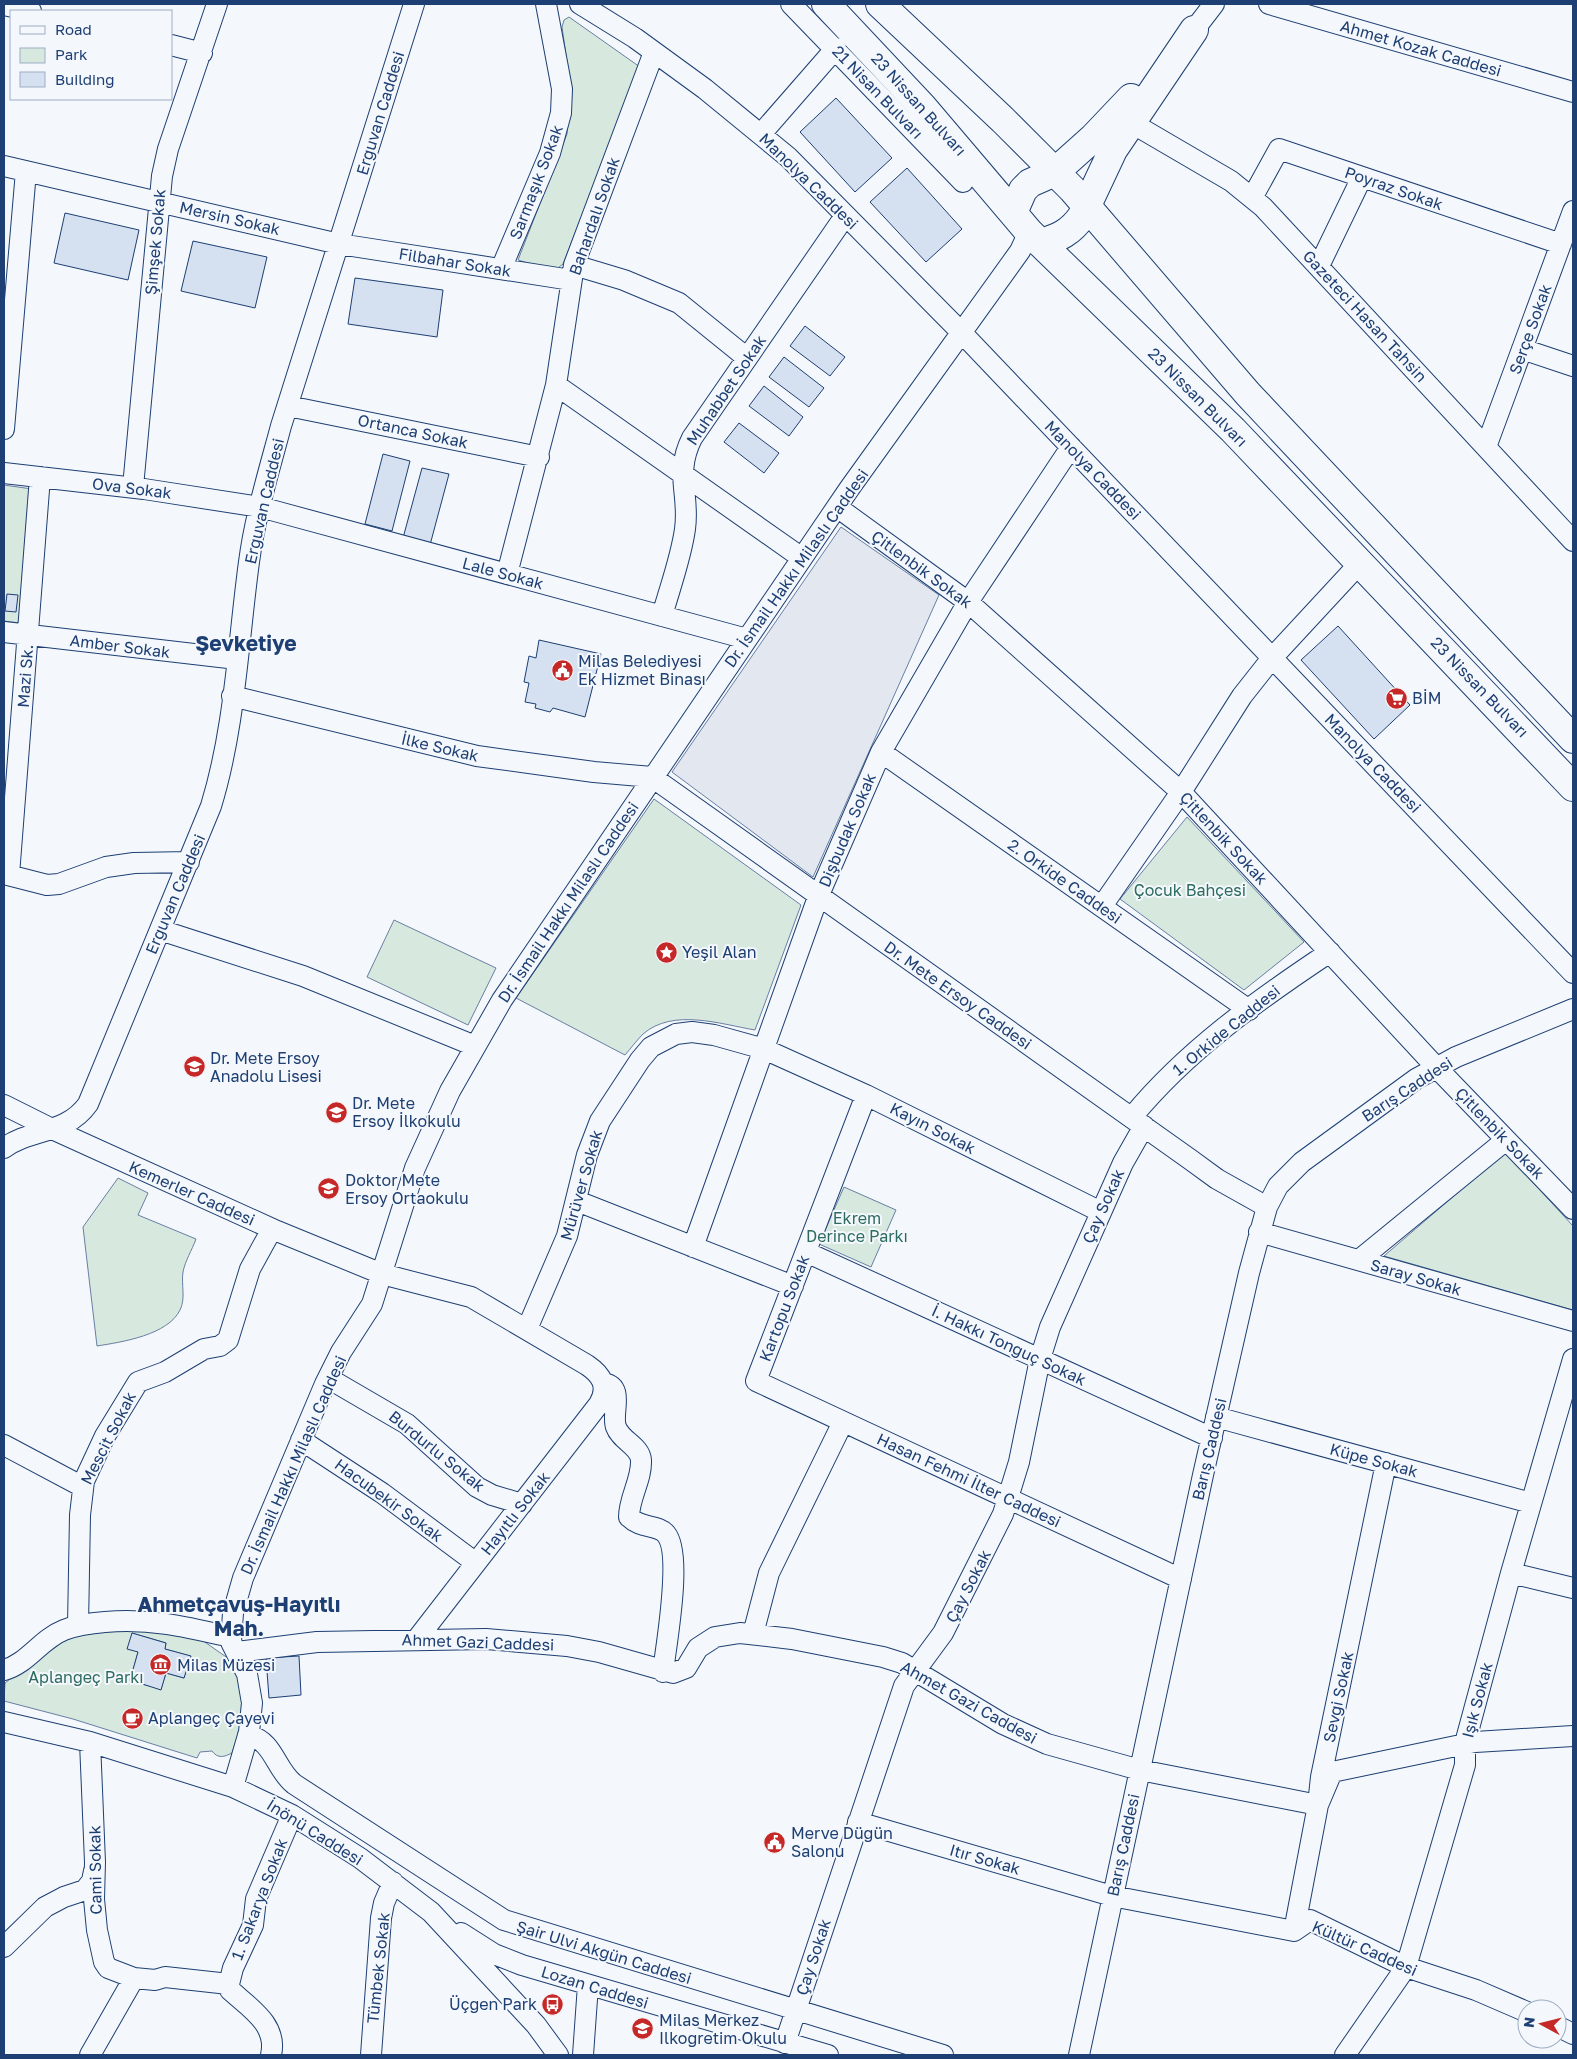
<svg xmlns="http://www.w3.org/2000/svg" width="1577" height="2059" viewBox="0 0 1577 2059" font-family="'Golos Text',sans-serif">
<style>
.green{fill:#d7e8df;stroke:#687fa3;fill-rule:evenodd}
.parking{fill:#e3e8f0;stroke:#687fa3}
.building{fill:#d5e0f0;stroke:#1d3f73}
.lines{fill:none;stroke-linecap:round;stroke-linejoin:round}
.minor-casing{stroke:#1d3f73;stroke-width:22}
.highway-casing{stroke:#1d3f73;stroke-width:30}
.minor{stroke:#f4f7fb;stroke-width:20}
.highway{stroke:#f4f7fb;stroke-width:28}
.labels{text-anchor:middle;stroke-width:4;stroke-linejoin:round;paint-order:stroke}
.street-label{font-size:16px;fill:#1d3f73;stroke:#f4f7fb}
.poi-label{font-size:16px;fill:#1d3f73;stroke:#f4f7fb;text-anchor:start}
.park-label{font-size:16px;fill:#2c6c60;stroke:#f4f7fb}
.district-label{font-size:21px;font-weight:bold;fill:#1d3f73;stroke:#f4f7fb}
</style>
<rect width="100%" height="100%" fill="#f4f7fb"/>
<path class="green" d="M569,17L640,67L563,264L554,271L518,260L567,134L571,90L562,27L564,20Z
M4,485L32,489L20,623L4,621Z
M654,799L801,905L755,1030C720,1024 673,1008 643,1034C637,1040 631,1048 625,1055L516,998Z
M1187,817L1304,942L1244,990L1120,899Z
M394,920L496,968L468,1025L367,977Z
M1505,1152L1573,1226V1310L1384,1256Z
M118,1178L148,1193L138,1215L196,1239C192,1250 185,1261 183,1272C181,1285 186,1298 180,1310C168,1335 122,1342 97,1346L83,1227Z
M844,1187L896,1210L871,1267L819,1244Z
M130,1625L199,1638L232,1661L242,1690L244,1717L232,1753C224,1757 218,1759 212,1751L200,1752L197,1758L73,1719L4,1701L5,1683L63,1638ZM132,1633L166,1643L165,1649L190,1656L184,1678L166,1673L161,1689L130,1681L138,1652Z"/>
<path class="parking" d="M841,527L939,595L813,877L672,772Z"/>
<path class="building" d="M836,98L892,158L855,192L800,132Z
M907,168L962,229L926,262L870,202Z
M65,213L139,230L128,280L54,263Z
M193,241L267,257L255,308L181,291Z
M355,278L443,290L437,337L348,324Z
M805,326L845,357L830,376L790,346Z
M784,357L824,388L809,407L769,377Z
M764,386L803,417L789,436L749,406Z
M739,423L779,453L764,473L724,442Z
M383,454L410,461L392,531L365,524Z
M422,468L449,474L430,545L403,538Z
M7,594L18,595L16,612L5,611Z
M1338,626L1410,705L1374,739L1301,660Z
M539,640L601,654L585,717L553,708L550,712L535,708L536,704L525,702L529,683L524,682L529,656L536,658Z
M132,1633L166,1643L165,1649L191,1656L184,1678L166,1673L161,1690L130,1680L138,1652L127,1649Z
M299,1656L301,1695L269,1698L266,1658Z"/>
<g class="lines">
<defs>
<path id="minor" d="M580,4L635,38L705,89L788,157L961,332L1573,973
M791,4L963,182
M1269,4L1573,92
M4,5L31,11
M1194,30L1214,4
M171,45L202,53
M1130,122L1231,181L1263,207L1573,541
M761,134L836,48
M4,166L339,244L571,280
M1252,198L1279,149L1561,244
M574,265L624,280L679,303L747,358
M1319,266L1362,177
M501,269L550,153L561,113L562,89L546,4
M1522,349L1573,366
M556,385L802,558
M288,406L539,457
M4,429L26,171
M1486,447L1573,211
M4,473L144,489L260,507L747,639
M133,487L162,176L168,149L217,4
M837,507L968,602L1181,792L1436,1067L1573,1209
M507,574L556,385L574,265L654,52
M662,616C670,587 681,558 685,529C690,494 674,474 692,438L845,216
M4,632L237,659
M232,696L477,756L594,772L652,777L1191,1160L1217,1179L1267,1207
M881,752L1249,1010
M4,874L47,885L59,884L106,867L134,863L189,862
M9,875L40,477
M1102,906L1181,792L1242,696L1272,658L1360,563
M160,930L303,976L475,1046
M866,1095L756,1381L1181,1579
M4,1105L52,1129L277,1231L382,1274L471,1297L587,1365C602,1375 609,1387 599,1404L417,1639
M1132,1117C1186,1051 1259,999 1330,952
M4,1148C31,1128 66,1135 88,1104L211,806C235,728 238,643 249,562C255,516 269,471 281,426L414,4
M577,1201L793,1286
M1259,1232L1573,1321
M693,1247L818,897L881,752L968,602L1071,447
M806,1252L1212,1438
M1359,1260L1506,1140
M527,1329L567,1236L587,1155L600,1121L640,1060L651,1047L676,1034L692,1032L714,1035L764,1049L866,1095L1101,1212
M328,1378L407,1424L477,1487L492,1495L522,1504
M604,1383C625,1387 611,1413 616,1427C621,1441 640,1446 641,1460C642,1480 629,1497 629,1517C641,1529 658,1524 666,1534C683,1554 666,1645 663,1672
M1216,1417L1531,1503
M301,1440L382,1493L476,1563
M4,1445L83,1487
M1511,1573L1573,1588
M78,1626L80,1515L84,1481L105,1436L138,1382L165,1372L204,1349L220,1346L228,1340L250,1269L272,1229
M753,1634L769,1573L843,1422
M237,1652L317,1642L486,1639L567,1646L599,1652L673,1673L686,1668L698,1648L715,1637L740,1633L792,1639L883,1657L902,1663L1003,1724L1047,1744L1140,1770L1318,1805L1332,1772L1475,1742L1573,1736
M4,1670C27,1664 41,1639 64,1630C77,1625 92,1623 105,1622C151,1618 187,1627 231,1637
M4,1722L90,1742L233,1787L292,1815L360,1858L431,1912L536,2025L558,2055
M248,1735C274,1741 275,1769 294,1784L504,1920L943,2055
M90,1742L95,1862L94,1899L97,1930L104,1962L108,1968L134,1978
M233,1787L249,1732L252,1703L247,1674L231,1642L233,1613L243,1578L325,1384L341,1352L372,1304L415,1168L450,1091L502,1000L849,489L1020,251L1029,232
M858,1822L1112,1896L1294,1931L1310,1920L1406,1967L1476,1990L1527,2012
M1294,1931L1318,1805L1321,1777L1386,1463
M461,1933L494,1954L522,1965L828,2055
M4,1947L45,1907L64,1897L85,1890L92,1881L94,1871
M1557,2026L1573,2034
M785,2043L904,1686L943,1633L1003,1514L1019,1462L1040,1359L1050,1327L1123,1163L1144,1126
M90,2055L134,1978L155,1980L165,1977L229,1984
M271,2055C278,2025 250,2008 230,1990L229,1984L233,1968L253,1925L256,1899L292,1815
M371,2055L381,1918L384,1903L393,1882
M583,2055L588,1985
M1079,2055L1203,1475L1249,1273L1267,1207L1278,1186L1302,1162L1416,1079L1456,1057L1573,1009
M1345,2055L1406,1967L1465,1765V1743L1511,1573L1573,1359"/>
<path id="highway" d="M826,4L922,106L1029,232L1233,430L1573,787
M880,4L1003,120L1072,189L1248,394L1573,739
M1013,213L1023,190L1030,183L1055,172L1093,138L1131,98
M1040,243C1059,238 1071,232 1082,216L1113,150L1194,30"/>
</defs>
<use href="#minor" class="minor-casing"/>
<use href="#highway" class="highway-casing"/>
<use href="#minor" class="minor"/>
<use href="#highway" class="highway"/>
</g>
<defs>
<symbol id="civic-disc" viewBox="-11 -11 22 22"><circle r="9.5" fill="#c62828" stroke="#f4f7fb"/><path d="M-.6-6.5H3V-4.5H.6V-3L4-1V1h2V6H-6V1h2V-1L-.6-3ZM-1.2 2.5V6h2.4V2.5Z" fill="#fff"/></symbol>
<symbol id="supermarket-disc" viewBox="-11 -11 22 22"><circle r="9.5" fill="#c62828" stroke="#f4f7fb"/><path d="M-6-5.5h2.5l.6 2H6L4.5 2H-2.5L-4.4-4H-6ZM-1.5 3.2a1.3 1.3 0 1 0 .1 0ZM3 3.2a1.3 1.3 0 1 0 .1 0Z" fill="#fff"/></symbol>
<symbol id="sight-disc" viewBox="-11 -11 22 22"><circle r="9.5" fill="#c62828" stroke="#f4f7fb"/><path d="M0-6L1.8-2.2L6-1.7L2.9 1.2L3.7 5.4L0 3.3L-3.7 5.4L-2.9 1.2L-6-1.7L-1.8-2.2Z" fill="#fff"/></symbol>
<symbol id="school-disc" viewBox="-11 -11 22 22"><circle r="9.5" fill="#c62828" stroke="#f4f7fb"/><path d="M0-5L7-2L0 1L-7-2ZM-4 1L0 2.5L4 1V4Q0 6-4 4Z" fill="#fff"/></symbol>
<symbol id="museum-disc" viewBox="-11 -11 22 22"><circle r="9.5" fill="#c62828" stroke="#f4f7fb"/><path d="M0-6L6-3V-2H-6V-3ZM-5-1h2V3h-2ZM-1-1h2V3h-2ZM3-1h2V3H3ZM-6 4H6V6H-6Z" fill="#fff"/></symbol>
<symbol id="cafe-disc" viewBox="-11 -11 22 22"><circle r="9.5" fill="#c62828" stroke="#f4f7fb"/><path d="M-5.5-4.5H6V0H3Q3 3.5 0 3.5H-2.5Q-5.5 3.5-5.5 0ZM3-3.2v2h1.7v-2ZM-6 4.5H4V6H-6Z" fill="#fff"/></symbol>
<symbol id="bus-disc" viewBox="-11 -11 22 22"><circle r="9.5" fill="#c62828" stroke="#f4f7fb"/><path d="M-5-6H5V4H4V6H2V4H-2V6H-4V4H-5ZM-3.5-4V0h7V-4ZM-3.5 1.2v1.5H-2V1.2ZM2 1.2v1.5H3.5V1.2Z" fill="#fff"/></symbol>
</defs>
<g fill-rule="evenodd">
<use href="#civic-disc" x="550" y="658" width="25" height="25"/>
<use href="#supermarket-disc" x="1384" y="686" width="25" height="25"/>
<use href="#sight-disc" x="654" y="940" width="25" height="25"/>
<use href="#school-disc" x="182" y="1054" width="25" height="25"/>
<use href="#school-disc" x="324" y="1100" width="25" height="25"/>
<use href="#school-disc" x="316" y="1176" width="25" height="25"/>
<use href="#museum-disc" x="148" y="1652" width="25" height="25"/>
<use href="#cafe-disc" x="120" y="1706" width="25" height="25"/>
<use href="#civic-disc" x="762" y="1830" width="25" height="25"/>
<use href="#bus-disc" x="540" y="1992" width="25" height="25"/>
<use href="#school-disc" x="630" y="2016" width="25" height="25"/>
</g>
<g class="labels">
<g class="street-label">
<text transform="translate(1421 48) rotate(16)" y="6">Ahmet Kozak Caddesi</text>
<text transform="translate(878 92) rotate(46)" y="6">21 Nisan Bulvarı</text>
<text transform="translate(919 104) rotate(48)" y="6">23 Nissan Bulvarı</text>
<text transform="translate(380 113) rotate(-73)" y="6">Erguvan Caddesi</text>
<text transform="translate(809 181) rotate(44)" y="6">Manolya Caddesi</text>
<text transform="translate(536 182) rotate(-69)" y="6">Sarmaşık Sokak</text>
<text transform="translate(1394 188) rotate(19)" y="6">Poyraz Sokak</text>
<text transform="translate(594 216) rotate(-71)" y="6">Bahardalı Sokak</text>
<text transform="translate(230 218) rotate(13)" y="6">Mersin Sokak</text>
<text transform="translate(155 242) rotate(-85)" y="6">Şimşek Sokak</text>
<text transform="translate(455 262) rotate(9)" y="6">Filbahar Sokak</text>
<text transform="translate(1365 316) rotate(47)" y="6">Gazeteci Hasan Tahsin</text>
<text transform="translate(1530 329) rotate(-70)" y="6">Serçe Sokak</text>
<text transform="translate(726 390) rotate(-56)" y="6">Muhabbet Sokak</text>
<text transform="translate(1198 397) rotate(45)" y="6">23 Nissan Bulvarı</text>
<text transform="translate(413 431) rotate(12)" y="6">Ortanca Sokak</text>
<text transform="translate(1093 470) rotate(46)" y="6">Manolya Caddesi</text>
<text transform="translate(132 488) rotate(7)" y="6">Ova Sokak</text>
<text transform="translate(264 501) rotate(-77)" y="6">Erguvan Caddesi</text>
<text transform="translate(796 568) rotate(-55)" y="6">Dr. İsmail Hakkı Milaslı Caddesi</text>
<text transform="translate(922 569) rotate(36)" y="6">Çitlenbik Sokak</text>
<text transform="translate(503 573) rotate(15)" y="6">Lale Sokak</text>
<text transform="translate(120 646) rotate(7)" y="6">Amber Sokak</text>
<text transform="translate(25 676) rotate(-86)" y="6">Mazi Sk.</text>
<text transform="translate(1480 687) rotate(46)" y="6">23 Nissan Bulvarı</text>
<text transform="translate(440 747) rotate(13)" y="6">İlke Sokak</text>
<text transform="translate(1373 763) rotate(46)" y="6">Manolya Caddesi</text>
<text transform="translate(847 830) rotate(-67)" y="6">Dişbudak Sokak</text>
<text transform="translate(1224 838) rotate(47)" y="6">Çitlenbik Sokak</text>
<text transform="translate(1065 881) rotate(35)" y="6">2. Orkide Caddesi</text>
<text transform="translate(175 894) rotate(-67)" y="6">Erguvan Caddesi</text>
<text transform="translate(568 902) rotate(-56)" y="6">Dr. İsmail Hakkı Milaslı Caddesi</text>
<text transform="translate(958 995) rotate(35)" y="6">Dr. Mete Ersoy Caddesi</text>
<text transform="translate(1226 1030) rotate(-39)" y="6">1. Orkide Caddesi</text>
<text transform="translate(1407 1089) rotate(-33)" y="6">Barış Caddesi</text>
<text transform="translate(933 1128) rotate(27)" y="6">Kayın Sokak</text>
<text transform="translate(1500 1133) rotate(46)" y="6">Çitlenbik Sokak</text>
<text transform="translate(581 1185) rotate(-74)" y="6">Mürüver Sokak</text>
<text transform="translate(192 1193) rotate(24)" y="6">Kemerler Caddesi</text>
<text transform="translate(1103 1206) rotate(-66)" y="6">Çay Sokak</text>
<text transform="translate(1416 1277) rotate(16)" y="6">Saray Sokak</text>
<text transform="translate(784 1308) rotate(-69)" y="6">Kartopu Sokak</text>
<text transform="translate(1009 1345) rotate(25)" y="6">İ. Hakkı Tonguç Sokak</text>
<text transform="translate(108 1438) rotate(-63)" y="6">Mescit Sokak</text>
<text transform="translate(1209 1449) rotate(-77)" y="6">Barış Caddesi</text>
<text transform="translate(437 1451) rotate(39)" y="6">Burdurlu Sokak</text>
<text transform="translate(1374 1460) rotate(15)" y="6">Küpe Sokak</text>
<text transform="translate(293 1465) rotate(-66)" y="6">Dr. İsmail Hakkı Milaslı Caddesi</text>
<text transform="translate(969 1480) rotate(25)" y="6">Hasan Fehmi İlter Caddesi</text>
<text transform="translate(389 1500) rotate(36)" y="6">Hacubekir Sokak</text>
<text transform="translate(515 1513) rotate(-52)" y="6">Hayıtlı Sokak</text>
<text transform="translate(968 1586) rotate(-63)" y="6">Çay Sokak</text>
<text transform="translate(478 1642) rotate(2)" y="6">Ahmet Gazi Caddesi</text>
<text transform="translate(1338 1697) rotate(-78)" y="6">Sevgi Sokak</text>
<text transform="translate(1477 1700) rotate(-75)" y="6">Işık Sokak</text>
<text transform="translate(969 1702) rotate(29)" y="6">Ahmet Gazi Caddesi</text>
<text transform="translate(315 1832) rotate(32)" y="6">İnönü Caddesi</text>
<text transform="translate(1123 1845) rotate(-78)" y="6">Barış Caddesi</text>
<text transform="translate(985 1859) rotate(16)" y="6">Itır Sokak</text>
<text transform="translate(95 1870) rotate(-91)" y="6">Cami Sokak</text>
<text transform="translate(259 1899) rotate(-69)" y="6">1. Sakarya Sokak</text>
<text transform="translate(1365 1948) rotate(24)" y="6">Kültür Caddesi</text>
<text transform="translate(604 1952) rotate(17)" y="6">Şair Ulvi Akgün Caddesi</text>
<text transform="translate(813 1957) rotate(-72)" y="6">Çay Sokak</text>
<text transform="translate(378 1968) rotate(-84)" y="6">Tümbek Sokak</text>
<text transform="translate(595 1987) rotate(17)" y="6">Lozan Caddesi</text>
</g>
<g class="poi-label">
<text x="578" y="667">Milas Belediyesi<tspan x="578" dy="18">Ek Hizmet Binası</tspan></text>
<text x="1412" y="704">BİM</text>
<text x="682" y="958">Yeşil Alan</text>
<text x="210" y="1064">Dr. Mete Ersoy<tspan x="210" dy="18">Anadolu Lisesi</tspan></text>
<text x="352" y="1109">Dr. Mete<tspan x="352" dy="18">Ersoy İlkokulu</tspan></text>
<text x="345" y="1186">Doktor Mete<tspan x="345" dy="18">Ersoy Ortaokulu</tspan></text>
<text x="177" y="1671">Milas Müzesi</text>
<text x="148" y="1724">Aplangeç Çayevi</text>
<text x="791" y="1839">Merve Düğün<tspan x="791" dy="18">Salonu</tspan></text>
<text x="537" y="2010" text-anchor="end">Üçgen Park</text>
<text x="659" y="2026">Milas Merkez<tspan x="659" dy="18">Ilkogretim Okulu</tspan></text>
</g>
<g class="park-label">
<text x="1190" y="896">Çocuk Bahçesi</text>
<text x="857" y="1224">Ekrem<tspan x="857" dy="18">Derince Parkı</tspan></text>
<text x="86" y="1683">Aplangeç Parkı</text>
</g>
<g class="district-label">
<text x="246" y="651">Şevketiye</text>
<text x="239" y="1612">Ahmetçavuş-Hayıtlı<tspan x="239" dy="24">Mah.</tspan></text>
</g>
</g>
<rect width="1577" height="2059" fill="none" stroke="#1d3f73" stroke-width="10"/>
<rect x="10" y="10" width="162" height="90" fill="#f4f7fb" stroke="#9eadc5"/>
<rect x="20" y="26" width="25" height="8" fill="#f4f7fb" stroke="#9eadc5"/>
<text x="55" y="35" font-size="15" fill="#1d3f73">Road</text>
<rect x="20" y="48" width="25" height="15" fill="#d7e8df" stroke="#9eadc5"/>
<text x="55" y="60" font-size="15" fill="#1d3f73">Park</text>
<rect x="20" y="72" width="25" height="15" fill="#d5e0f0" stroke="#9eadc5"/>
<text x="55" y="85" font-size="15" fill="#1d3f73">Building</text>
<g transform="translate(1542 2024) rotate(277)"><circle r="24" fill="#f4f7fb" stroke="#9eadc5"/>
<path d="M0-4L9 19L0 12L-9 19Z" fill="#c62828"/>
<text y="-8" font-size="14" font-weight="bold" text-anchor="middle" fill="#1d3f73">N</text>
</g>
</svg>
